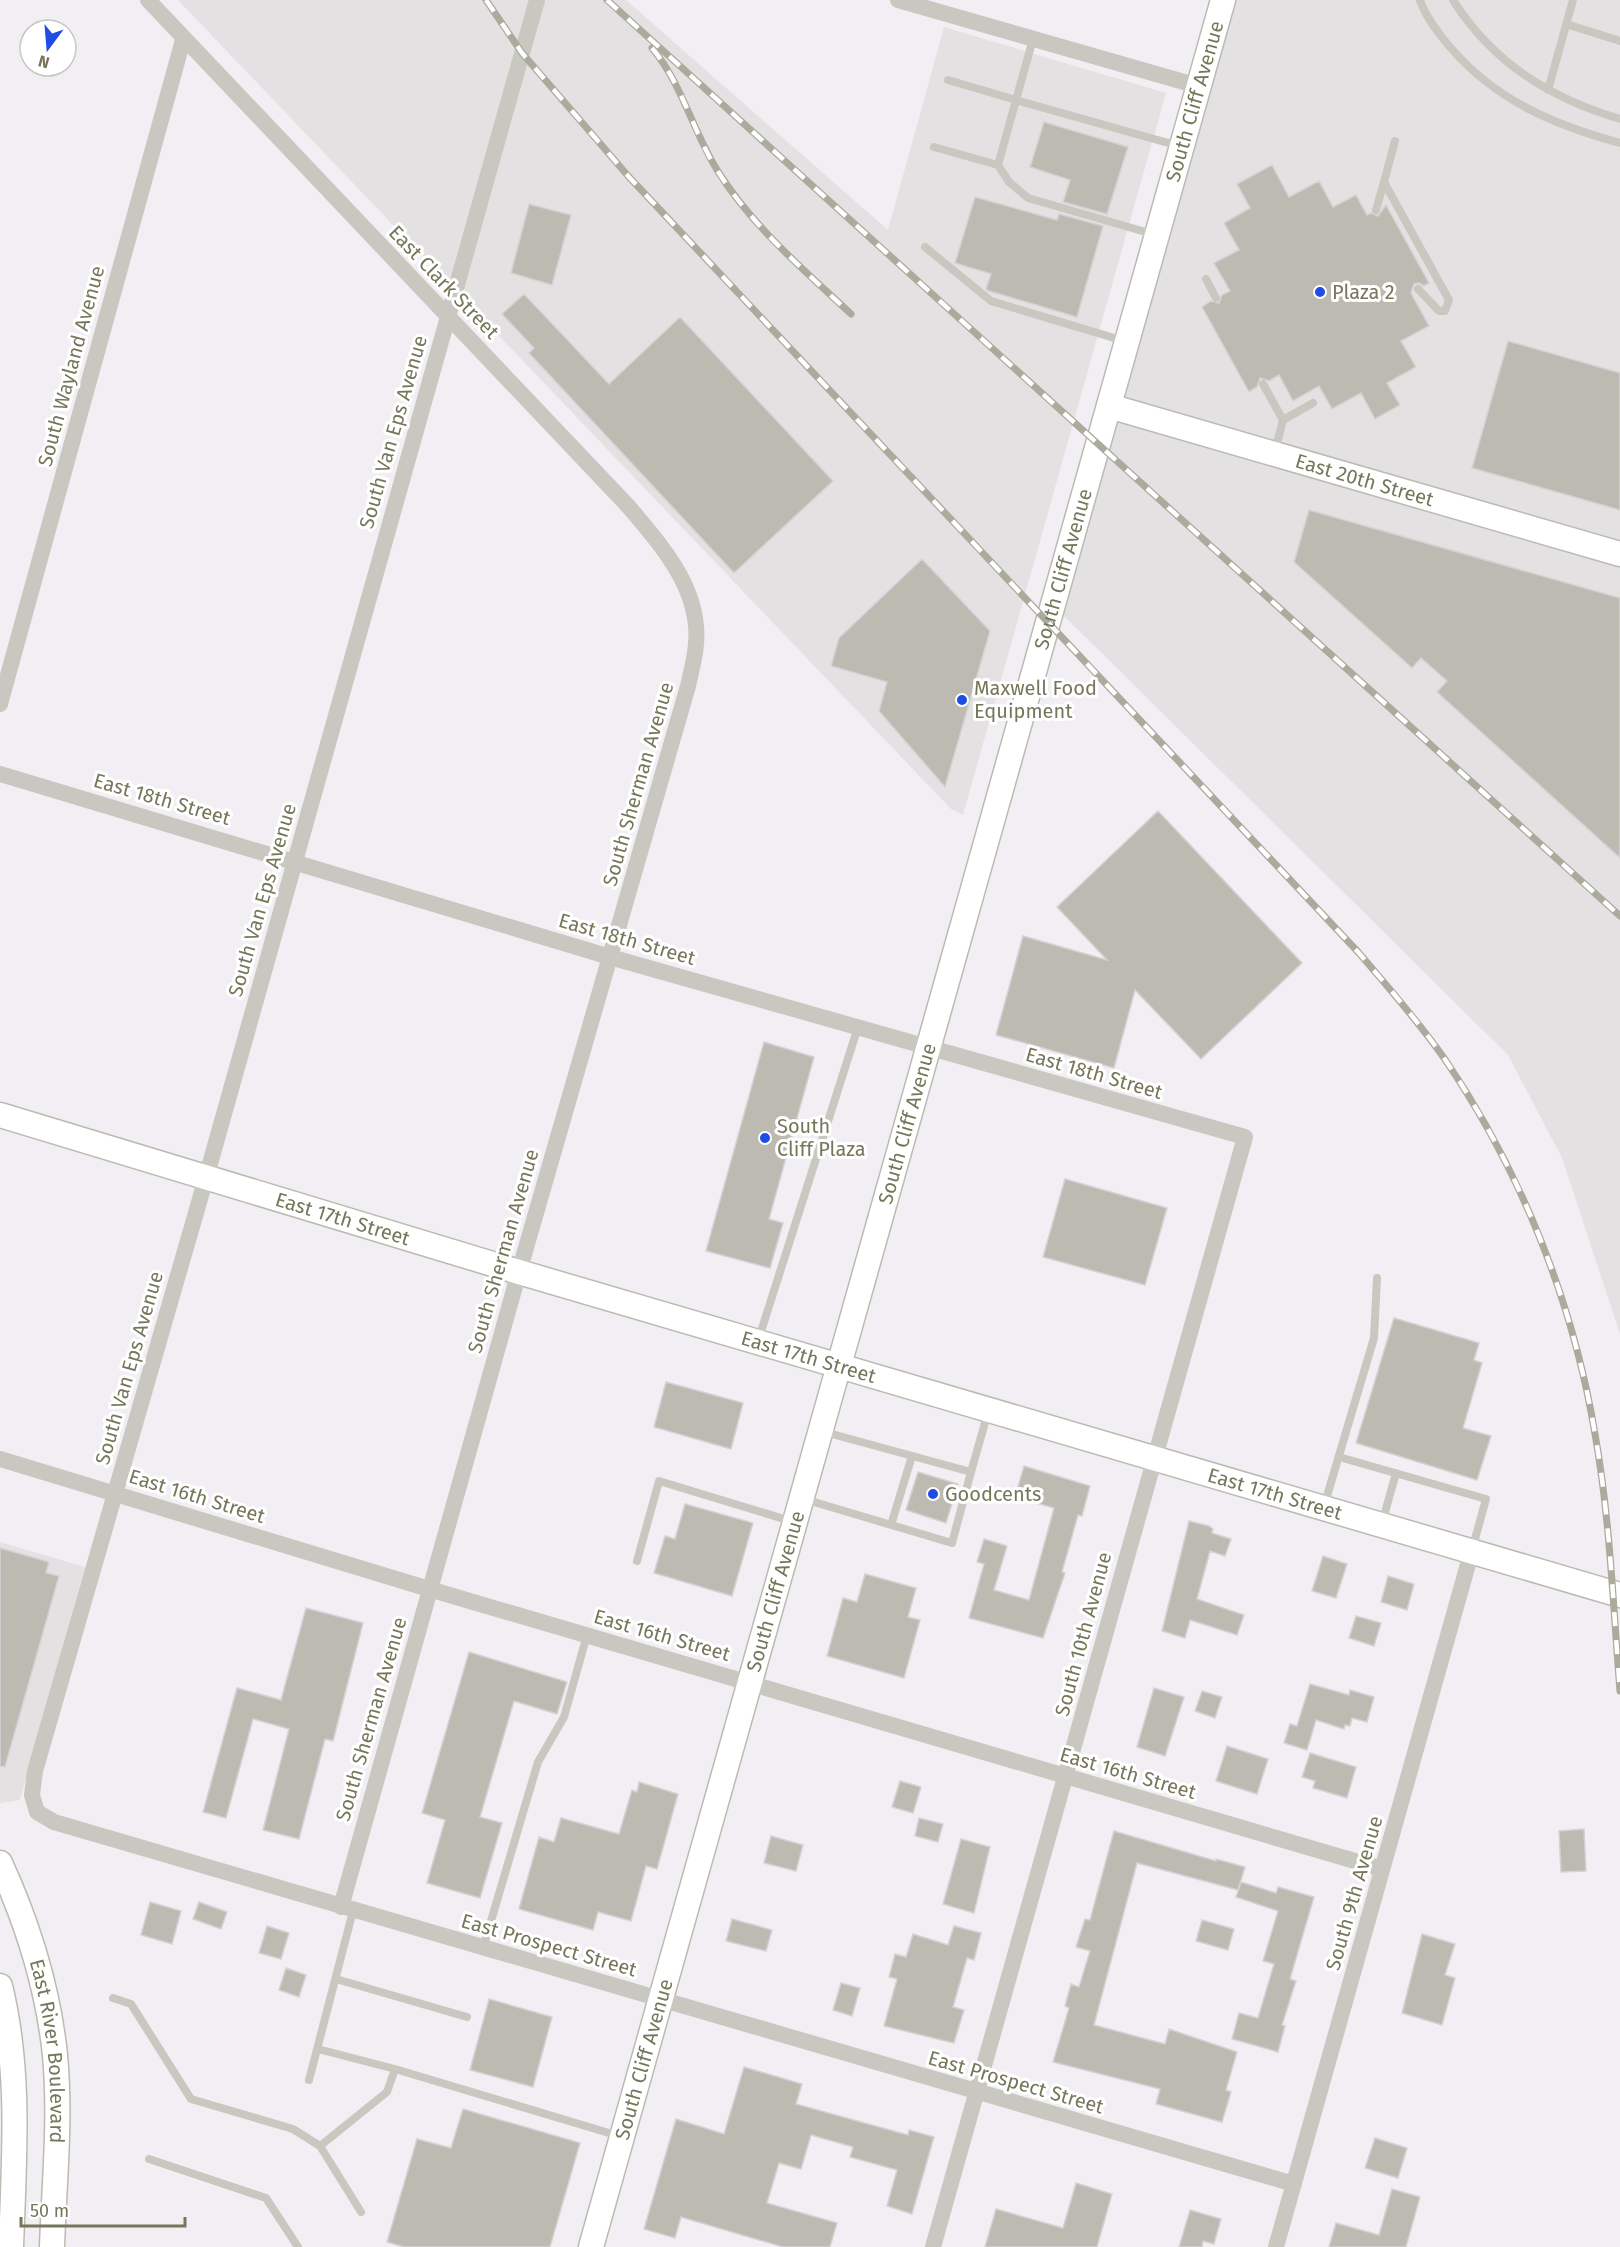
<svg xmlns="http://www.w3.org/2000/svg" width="1620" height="2247" viewBox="0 0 1620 2247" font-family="'Fira Sans',sans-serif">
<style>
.built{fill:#e3e1e1}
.building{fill:#bdbbb1;stroke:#d4d2d5;stroke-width:1.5}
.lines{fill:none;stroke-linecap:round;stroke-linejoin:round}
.secondary-casing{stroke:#bbbbb1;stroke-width:27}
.lane{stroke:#c8c8c1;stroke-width:8}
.street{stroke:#c8c8c1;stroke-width:16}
.secondary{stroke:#fff;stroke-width:24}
.rail-casing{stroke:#aaaa9d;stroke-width:7}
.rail{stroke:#fff;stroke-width:4.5;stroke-dasharray:14;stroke-linecap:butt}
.poi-dot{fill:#1e4ce5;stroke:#fff;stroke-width:2}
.labels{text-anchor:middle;stroke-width:6;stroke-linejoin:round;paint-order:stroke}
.street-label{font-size:20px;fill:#76765a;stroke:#fff}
.poi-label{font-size:20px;fill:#76765a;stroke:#fff;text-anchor:start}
</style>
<rect width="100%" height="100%" fill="#f2eff4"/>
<path class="built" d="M178,0H626L888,230L944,27L1166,93L963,815L951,809Z
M1223,0H1620V1334L1562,1158L1508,1055L1053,605Z
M0,1542L85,1567L20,1800L0,1803Z"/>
<path class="building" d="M1044,122L1128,147L1107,214L1063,202L1070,180L1030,167Z
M1272,165L1289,197L1319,181L1333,207L1356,195L1367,215L1371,213L1378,216L1386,205L1429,283L1424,286L1419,283L1414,284L1411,293L1429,326L1401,341L1416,367L1387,383L1400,405L1375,419L1361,393L1332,409L1319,386L1293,401L1279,375L1269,381L1260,378L1257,387L1249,392L1202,307L1211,301L1219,303L1222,295L1230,291L1214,263L1239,250L1224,223L1250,208L1237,184Z
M975,197L1057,220L1059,214L1103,226L1077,317L989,291L986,289L991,274L955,263Z
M529,204L571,215L552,285L511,273Z
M524,294L609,384L680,317L833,481L734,573L529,353L534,348L502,314Z
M1508,341L1620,373V510L1472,468Z
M1309,510L1620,598V858L1437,692L1447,681L1421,658L1412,668L1294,562Z
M922,559L990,631L945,787L879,711L887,682L831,666L839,638Z
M1158,811L1302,963L1201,1059L1135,990L1114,1068L996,1035L1023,936L1107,960L1057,907Z
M764,1042L814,1057L769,1219L783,1223L770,1268L706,1251Z
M1065,1179L1167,1208L1145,1285L1043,1257Z
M1394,1318L1479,1343L1474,1360L1482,1363L1463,1428L1491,1436L1477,1480L1356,1443Z
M666,1382L743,1403L731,1449L654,1427Z
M1024,1466L1090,1486L1082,1516L1078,1515L1062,1572L1065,1573L1043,1638L969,1618L984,1564L977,1562L984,1539L1007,1546L994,1590L1029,1600L1054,1508L1015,1497Z
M918,1472L958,1484L946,1523L906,1510Z
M685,1504L753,1523L732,1596L654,1573L665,1536L675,1539Z
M1189,1521L1209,1526L1213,1529L1212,1533L1231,1539L1225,1556L1210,1551L1197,1599L1244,1615L1237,1635L1190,1620L1185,1638L1162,1631Z
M0,1548L49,1562L46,1573L59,1576L5,1767L0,1766Z
M1323,1556L1347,1564L1336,1598L1312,1591Z
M865,1574L916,1588L908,1617L920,1620L904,1678L827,1656L843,1598L857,1602Z
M1388,1576L1414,1584L1407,1610L1381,1602Z
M306,1608L363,1623L333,1741L325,1739L299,1839L263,1830L289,1729L253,1719L226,1818L203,1812L237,1688L281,1700Z
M1356,1616L1381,1623L1374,1646L1349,1638Z
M469,1652L567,1682L557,1714L514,1701L480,1817L502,1823L480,1898L427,1883L445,1820L422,1813Z
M1310,1684L1349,1695L1350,1690L1374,1697L1367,1722L1352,1718L1350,1726L1345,1725L1344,1729L1316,1720L1307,1750L1284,1743L1290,1724L1297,1726Z
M1154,1688L1184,1697L1165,1756L1137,1747Z
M1202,1691L1222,1697L1215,1718L1195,1711Z
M1227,1746L1268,1759L1257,1794L1216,1781Z
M1310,1753L1356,1767L1347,1798L1313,1788L1315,1781L1302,1777Z
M900,1781L921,1787L913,1813L892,1807Z
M639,1782L678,1794L657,1869L646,1866L631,1921L598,1912L593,1930L519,1909L539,1837L554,1842L561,1818L619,1834L632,1790L637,1792Z
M919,1818L943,1824L938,1842L915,1836Z
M1584,1829L1586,1871L1561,1872L1559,1831Z
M1114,1831L1216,1861V1859L1245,1867L1238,1890L1137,1863L1094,2025L1165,2044L1169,2029L1237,2052L1226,2090L1231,2092L1222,2122L1156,2104L1160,2089L1053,2062L1069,2008L1065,2006L1071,1984L1079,1987L1090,1951L1076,1947L1085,1919L1090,1920Z
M771,1836L803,1845L796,1871L764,1863Z
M961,1839L990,1847L974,1913L943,1904Z
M1241,1882L1276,1893L1278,1887L1314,1897L1290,1979L1296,1981L1282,2025L1285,2026L1278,2052L1232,2039L1239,2013L1258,2018L1274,1964L1263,1961L1278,1911L1236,1897Z
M150,1902L181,1911L172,1944L141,1935Z
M199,1902L227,1912L221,1929L193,1919Z
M732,1919L772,1930L766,1951L726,1941Z
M1202,1920L1234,1929L1228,1950L1196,1941Z
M267,1926L289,1933L281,1959L259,1953Z
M954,1926L981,1933L974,1960L967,1958L953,2007L964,2010L954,2043L884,2026L897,1979L889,1977L895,1954L906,1957L913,1934L948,1945Z
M1422,1934L1455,1944L1445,1975L1455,1978L1442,2025L1402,2013Z
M286,1968L306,1975L299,1997L279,1990Z
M841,1983L860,1988L852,2016L833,2010Z
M489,1999L552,2017L533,2087L470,2070Z
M744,2067L802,2084L796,2104L908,2135L909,2130L934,2137L912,2214L887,2206L897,2170L850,2157L853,2147L811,2135L801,2169L779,2163L767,2203L837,2223L830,2247H783L681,2217L675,2238L644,2229L676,2119L724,2134Z
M463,2109L580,2143L550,2247H404L387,2242L417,2139L451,2148Z
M1375,2138L1407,2148L1398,2178L1365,2168Z
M1076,2183L1112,2194L1097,2247H985L996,2209L1063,2228Z
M1392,2189L1420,2197L1406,2247H1329L1336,2223L1379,2235Z
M1190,2210L1221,2219L1214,2244L1203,2241L1202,2247H1179Z"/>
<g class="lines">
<defs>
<g id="secondary">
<path id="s1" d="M1109,406L1620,554"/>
<path id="s2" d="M0,1115L519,1272L1620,1595"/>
<path id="s3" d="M0,1863C28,1924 48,1988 55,2055C61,2119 54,2184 52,2247"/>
<path d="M0,1986C21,2072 14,2159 11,2247"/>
<path id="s4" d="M591,2247L1223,0"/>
</g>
</defs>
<use href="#secondary" class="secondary-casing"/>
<path class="lane" d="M1420,0C1425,16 1439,34 1450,47C1495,100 1554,125 1620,143
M1453,0C1493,63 1550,98 1620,119
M1566,24L1620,41
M948,80L1016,100L1033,39
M1548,90L1573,0
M1395,141L1384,182L1449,300L1445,311H1439L1418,289
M934,147L998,165
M1376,210L1384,182
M1156,235L1028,198L1009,182L998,165L1016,100L1179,146
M925,247L991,301L1124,341
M1206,279L1216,298
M1263,384L1283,420L1275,451
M1283,420L1313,403
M758,1341L858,1027
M821,1431L971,1472L988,1412
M1339,1457L1486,1499L1472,1550
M804,1499L952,1543L971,1472
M1324,1506L1374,1338L1377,1278
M1382,1523L1396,1473
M891,1525L912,1456
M637,1561L659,1481L794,1522
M483,1948L538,1762L564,1717L587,1635
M336,1979L467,2017
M113,1998L131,2004L191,2099L293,2129L320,2146L361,2212
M318,2049L395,2069L619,2136
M309,2080L353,1911
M320,2146L387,2092L395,2069
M149,2159L266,2198L298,2247"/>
<path class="street" d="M148,0L628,506C661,545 701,589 696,644C695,658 691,672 688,686L519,1272L341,1907
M537,0L206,1178L35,1771L32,1795L37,1812L54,1822L1294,2184
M898,0L1198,86
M0,704L183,40
M0,774L610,957L1245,1137L933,2247
M0,1459L429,1589L1382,1869
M1276,2247L1472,1550"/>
<use href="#secondary" class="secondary"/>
<defs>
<path id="rail" d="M486,0L522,53L629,177L1359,953C1388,987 1418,1021 1444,1058C1520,1169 1573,1301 1595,1434C1610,1518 1613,1605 1620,1691
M607,0L1620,916
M652,48C683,85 693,133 719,173C754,228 804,270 851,314"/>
</defs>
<use href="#rail" class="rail-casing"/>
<use href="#rail" class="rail"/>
</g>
<g class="poi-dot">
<circle cx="1320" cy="292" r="6"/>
<circle cx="962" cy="700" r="6"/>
<circle cx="765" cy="1138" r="6"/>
<circle cx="933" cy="1494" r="6"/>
</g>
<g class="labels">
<g class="street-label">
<text dy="7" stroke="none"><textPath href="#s4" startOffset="2229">South Cliff Avenue</textPath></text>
<text transform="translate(444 282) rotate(46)" y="7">East Clark Street</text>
<text transform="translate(71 366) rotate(-75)" y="7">South Wayland Avenue</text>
<text transform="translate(393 432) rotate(-74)" y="7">South Van Eps Avenue</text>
<text dy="7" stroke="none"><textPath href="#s1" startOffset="266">East 20th Street</textPath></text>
<text dy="7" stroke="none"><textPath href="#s4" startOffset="1743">South Cliff Avenue</textPath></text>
<text transform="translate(638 784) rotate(-74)" y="7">South Sherman Avenue</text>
<text transform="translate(162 799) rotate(16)" y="7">East 18th Street</text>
<text transform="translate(262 900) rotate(-74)" y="7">South Van Eps Avenue</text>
<text transform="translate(627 939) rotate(16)" y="7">East 18th Street</text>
<text transform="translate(1094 1073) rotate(16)" y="7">East 18th Street</text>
<text dy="7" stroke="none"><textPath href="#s4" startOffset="1167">South Cliff Avenue</textPath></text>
<text dy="7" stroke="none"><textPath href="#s2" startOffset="358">East 17th Street</textPath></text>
<text transform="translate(503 1251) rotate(-74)" y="7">South Sherman Avenue</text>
<text dy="7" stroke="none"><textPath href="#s2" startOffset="844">East 17th Street</textPath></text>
<text transform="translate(129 1368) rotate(-74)" y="7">South Van Eps Avenue</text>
<text dy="7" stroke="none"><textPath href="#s2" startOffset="1330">East 17th Street</textPath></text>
<text transform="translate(197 1496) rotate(17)" y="7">East 16th Street</text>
<text dy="7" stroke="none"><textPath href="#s4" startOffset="681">South Cliff Avenue</textPath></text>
<text transform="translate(1083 1634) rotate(-75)" y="7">South 10th Avenue</text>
<text transform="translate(662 1635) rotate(16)" y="7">East 16th Street</text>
<text transform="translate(371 1719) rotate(-74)" y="7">South Sherman Avenue</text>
<text transform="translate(1128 1773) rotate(16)" y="7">East 16th Street</text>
<text transform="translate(1354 1893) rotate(-74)" y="7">South 9th Avenue</text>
<text transform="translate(549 1945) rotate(16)" y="7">East Prospect Street</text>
<text dy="7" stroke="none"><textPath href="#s3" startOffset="196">East River Boulevard</textPath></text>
<text dy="7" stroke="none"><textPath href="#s4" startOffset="195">South Cliff Avenue</textPath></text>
<text transform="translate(1016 2082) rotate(16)" y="7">East Prospect Street</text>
</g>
<g class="poi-label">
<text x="1332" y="299">Plaza 2</text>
<text x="974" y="695">Maxwell Food<tspan x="974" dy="23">Equipment</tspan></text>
<text x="777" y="1133">South<tspan x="777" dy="23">Cliff Plaza</tspan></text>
<text x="945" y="1501">Goodcents</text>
</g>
</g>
<g transform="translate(48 48) rotate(196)"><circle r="28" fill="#ffffff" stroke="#c8c8bd" stroke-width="1.5"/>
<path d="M0-4.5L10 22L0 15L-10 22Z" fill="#1e4ce5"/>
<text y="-9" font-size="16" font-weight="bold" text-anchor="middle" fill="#76765a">N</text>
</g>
<path d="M21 2217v9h164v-9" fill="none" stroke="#76765a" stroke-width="3"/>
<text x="30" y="2217" font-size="18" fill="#76765a" stroke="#ffffff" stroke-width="4.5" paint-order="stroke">50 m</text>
</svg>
